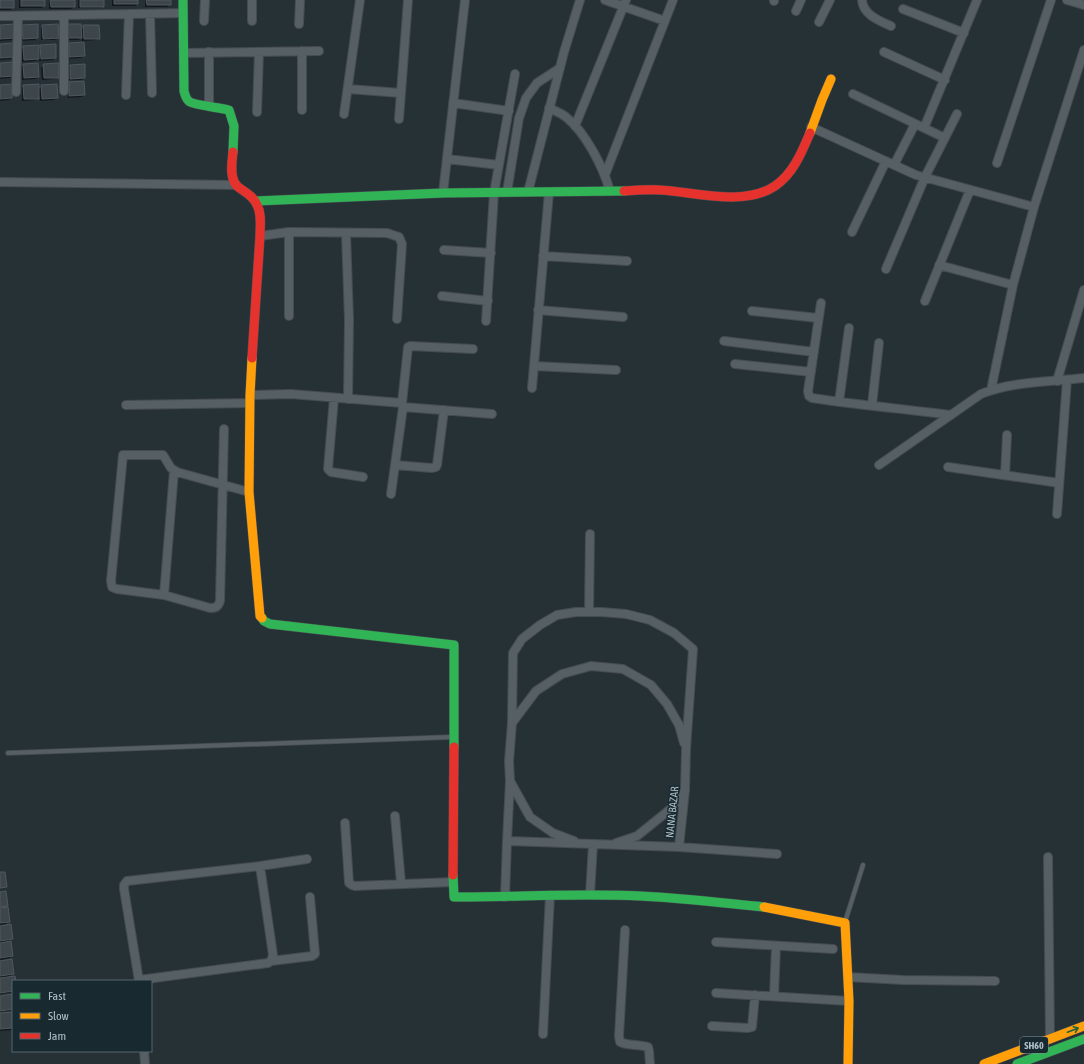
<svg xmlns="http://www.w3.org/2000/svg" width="1084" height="1064" viewBox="0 0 1084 1064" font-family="'Asap Condensed',sans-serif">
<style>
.shadow{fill:#0007}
.building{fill:#3d464a;stroke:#4e585e}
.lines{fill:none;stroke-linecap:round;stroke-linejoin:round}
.lane-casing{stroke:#454c50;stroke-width:5.5}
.street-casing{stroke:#454c50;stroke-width:10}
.fast-casing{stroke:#454c50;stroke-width:10}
.slow-casing{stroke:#454c50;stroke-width:10}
.jam-casing{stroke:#454c50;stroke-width:10}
.lane{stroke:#565f64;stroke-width:4}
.street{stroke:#565f64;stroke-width:8}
.fast{stroke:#30b455;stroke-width:9}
.slow{stroke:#ff9f0a;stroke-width:9}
.jam{stroke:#e5322d;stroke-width:9}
.oneway{stroke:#22613f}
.labels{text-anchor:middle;stroke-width:3;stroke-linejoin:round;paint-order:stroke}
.shield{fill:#192930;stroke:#82929a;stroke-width:1}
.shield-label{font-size:10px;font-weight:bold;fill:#afbfc8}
.street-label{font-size:11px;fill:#afbfc8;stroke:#192930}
</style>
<rect width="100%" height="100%" fill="#263136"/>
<path class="shadow" d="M0,0H13V7L11,10H0Z
M19,0H44V5L42,8H19Z
M49,0H74V7L71,9H49Z
M78,0H103V6L101,8H78Z
M112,0H137V4L135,6H112Z
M145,0H170V5L167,7H145Z
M80,25L81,30L84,26L99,38L96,40L83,41L84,56L81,58L67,59V46L69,44L82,43V36L79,40H65Z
M0,26L14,38L12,40L0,41Z
M23,26L37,38L35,40L21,41V28Z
M43,26L57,38L55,40H41V28Z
M0,45L13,57L11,59L0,60Z
M41,46L55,58L53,60L39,61V58L36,61L22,62V49L24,47L38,49Z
M0,64L13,76L10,78L0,79Z
M24,65L38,77L36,79L22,80L21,67Z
M44,65L58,77L56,79L42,80L41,68Z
M84,65V78L82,80H68V68L70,66Z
M69,83L84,95L82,97L68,98L67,85Z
M0,86L11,98L9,100L0,101Z
M24,86L38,90L42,86L57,98L54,100L40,101V96L36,100L22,101V88Z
M0,893L7,905L3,909L9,921L6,924L0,925Z
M0,927L12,939L7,943L12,956L10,958L0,960Z
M0,962L13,973L9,977L15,981H13V992L0,994Z
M13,995V1010L0,1012V997Z
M13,1013V1030L0,1031V1014Z"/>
<path class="building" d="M0,0H14V8H0Z
M21,0H45V6H21Z
M50,0H75V7H51Z
M80,0H104V7H80Z
M114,0H138V4H114Z
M146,0H171V5H147Z
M15,24V38L0,39V25Z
M38,24V38L23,39L22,25Z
M58,24L59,38L43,39L42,25Z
M66,24H81L82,38H67Z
M83,25H99L100,39H84Z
M84,42L85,56L69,57V43Z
M13,43L14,57L0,58V44Z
M56,44V58L41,59L40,45Z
M39,45V59L24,60L23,46Z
M13,62L14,76L0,77V63Z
M38,63L39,77L24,78L23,64Z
M59,63V78H44L43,64Z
M85,64V78L70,79V65Z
M84,81L85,95L69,96V82Z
M12,84V98L0,99V85Z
M39,84V99H24L23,85Z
M57,84L58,98L42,99L41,85Z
M0,872H5L7,887L0,888Z
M6,891L8,906L0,907V892Z
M8,907L10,922L0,923V908Z
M11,924L13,939L0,941V926Z
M11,941L13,956L0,958V943Z
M12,959L14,974L0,976V961Z
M15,976L16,981H13V991L0,993V978Z
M13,994V1009L0,1011V996Z
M13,1012V1028L0,1029V1013Z"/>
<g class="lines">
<defs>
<path id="lane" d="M8,753L452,737
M845,922L863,865"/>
<path id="street" d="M605,0L665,21
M862,0C863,15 880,21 891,26
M1067,0L1084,5
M774,1V0
M903,9L964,33
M796,11L801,0
M150,14L152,93
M64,15V91
M0,16L129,14L183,13
M204,21L205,0
M252,21V0
M819,22L830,0
M299,24L300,0
M302,51V110
M209,52V105
M884,52L945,80
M184,53L319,51
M348,89L401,93
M16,92L18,16
M853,94L945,138
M126,95L129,14
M453,103L509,111
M549,108C555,111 561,113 566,117C586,133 603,167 610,191
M257,112L259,52
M344,114L360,0
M399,119L408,0
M575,126L626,0
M811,127L916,175L1034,207
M924,128L977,0
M447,159L499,165
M997,163L1051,0
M894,165L915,124
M605,175L673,0
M0,182L236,185
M507,192L519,118L526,98L537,83L560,68
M528,192L564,52L580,0
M443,193L465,0
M289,232V316
M852,232L886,161
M346,233L349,320L348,399
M260,236L289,232L387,233L399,237L402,244L397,319
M444,250L491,253
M543,256L627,261
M939,265L1013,285
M886,269L925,177L957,114
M442,296L488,301
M925,301L970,190
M821,303L808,391L809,396L812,398C858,405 905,409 951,415
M538,310L623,317
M752,311L818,318
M486,321L494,193L515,74
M724,341L814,352
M735,364L811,372
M534,366L616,370
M1057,381L1084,290
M532,388L549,192
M991,390L1013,285L1034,207L1084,50
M250,395L291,394L402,403L403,407L391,494
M334,398L328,469L331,472L363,477
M839,402L849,328
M402,403L408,347L410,346L473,349
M126,405L250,403
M872,405L879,343
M403,407L492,414
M224,429L220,601C218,607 216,608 210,608L164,595L117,589L112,587L111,581L123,455H163L171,468L177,472L249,492
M395,465L432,468L436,467L437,465L444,410
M879,465L981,394C1012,381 1051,382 1084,378
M948,467L1059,483
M1005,475L1007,435
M1057,514L1067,380
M164,595L174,471
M589,612L590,534
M512,723L536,691L562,674L591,666L623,669L651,685L667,704L679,725L684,743
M510,781L530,817L553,833L574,841
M395,816L401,883
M345,823L349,883L352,885L355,886L453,882
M616,843L637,836L673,807L685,791
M679,847L685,790L686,749L693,649L674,633L650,620L626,614L601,612H576L557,615L540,625L522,639L513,653L512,723L509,761L510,781L507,841L679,847L777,854
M1048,857L1050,1039
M590,895L593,844
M505,897L507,841
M625,930L619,1036L620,1042C628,1046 638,1044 648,1047L649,1051L650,1064
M716,942L833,949
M271,961L312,956L315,954L310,897
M848,977L903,980L995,981
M139,980L268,963L271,961L273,955L260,866
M139,981L124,889V885L127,881L260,866L307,859
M716,993L849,1001
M774,996L776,946
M712,1026L748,1028L752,1027L755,995
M543,1034L550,895
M144,1051L145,1064"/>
<path id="fast" d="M183,0L184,91C185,95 186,100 190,102C195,105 221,108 229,110L234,126L233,152
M256,201L443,193L624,191
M262,618L264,621L270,624L454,645V747
M453,875L454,897C516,897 578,893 640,896C681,898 723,903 764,907
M1017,1064L1084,1039"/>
<path id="slow" d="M810,133L822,100L831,79
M252,358L250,395L249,492L260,616L262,618
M764,907L845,923L849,1001L848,1064
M984,1064L1084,1026"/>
<path id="jam" d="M233,152C232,161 229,178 237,186C244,192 253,195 257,205C262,214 260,226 260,236L252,358
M624,191C636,190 649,189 661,190C694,192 744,207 775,186C793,174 802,152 810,133
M453,875L454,747"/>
</defs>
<use href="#lane" class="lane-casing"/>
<use href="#street" class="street-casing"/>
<use href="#fast" class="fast-casing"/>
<use href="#slow" class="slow-casing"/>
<use href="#jam" class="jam-casing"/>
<use href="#lane" class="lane"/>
<use href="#street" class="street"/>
<use href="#fast" class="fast"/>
<use href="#slow" class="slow"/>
<use href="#jam" class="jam"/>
</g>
<defs><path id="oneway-shaft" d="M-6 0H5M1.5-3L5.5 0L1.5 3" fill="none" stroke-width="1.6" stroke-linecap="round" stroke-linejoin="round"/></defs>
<use class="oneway" href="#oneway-shaft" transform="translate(1073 1030) rotate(-21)"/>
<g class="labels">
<rect class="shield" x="1020" y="1037" width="28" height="16" rx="3"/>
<g class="shield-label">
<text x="1034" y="1049">SH60</text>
</g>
<g class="street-label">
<text transform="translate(672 812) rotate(-84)" y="4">NANA BAZAR</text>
</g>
</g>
<rect x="12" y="980" width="140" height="72" fill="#192930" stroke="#55656d"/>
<rect x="20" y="993" width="20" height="6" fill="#30b455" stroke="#55656d"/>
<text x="48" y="1000" font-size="12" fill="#afbfc8">Fast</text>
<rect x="20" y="1013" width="20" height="6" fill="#ff9f0a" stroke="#55656d"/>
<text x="48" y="1020" font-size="12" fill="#afbfc8">Slow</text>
<rect x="20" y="1033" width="20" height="6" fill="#e5322d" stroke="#55656d"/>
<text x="48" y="1040" font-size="12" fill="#afbfc8">Jam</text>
</svg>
